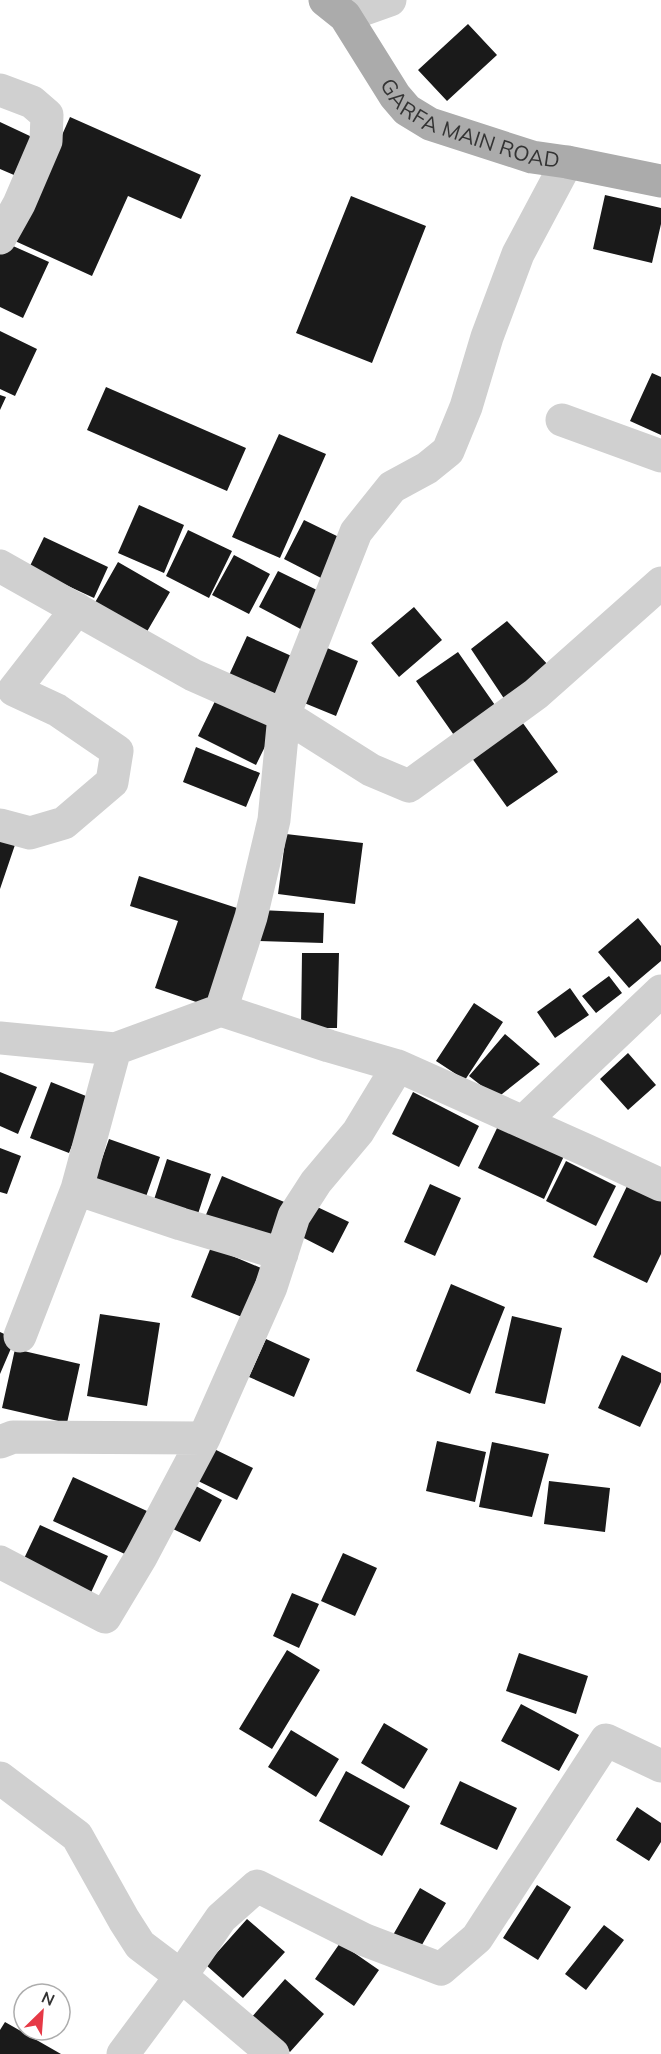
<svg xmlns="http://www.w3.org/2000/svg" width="661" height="2054" viewBox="0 0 661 2054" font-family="Mulish,sans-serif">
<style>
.building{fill:#1a1a1a}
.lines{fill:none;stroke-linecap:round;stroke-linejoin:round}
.minor{stroke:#d0d0d0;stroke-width:33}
.major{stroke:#ababab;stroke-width:33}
.labels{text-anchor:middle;stroke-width:6;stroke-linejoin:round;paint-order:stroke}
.street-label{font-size:21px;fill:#333;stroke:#fff}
</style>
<rect width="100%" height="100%" fill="#fff"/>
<path class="building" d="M468,24L497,55L447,101L418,70Z
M70,117L201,175L181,219L128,196L92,276L15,241Z
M0,122L32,137L14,175L0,169Z
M605,195L661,208V224L652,263L593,249Z
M351,196L426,226L372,363L296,333Z
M4,242L49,262L23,318L0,307V251Z
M0,331L37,349L15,396L0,389Z
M652,373L661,377V435L630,421Z
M106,387L246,448L227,491L87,430Z
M0,395L6,397L0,410Z
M279,434L326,454L280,558L232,537Z
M139,505L184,525L164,573L118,553Z
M304,520L343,539L323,579L284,559Z
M188,530L232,551L209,598L166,576Z
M44,537L108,567L94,598L29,568Z
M234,555L270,574L249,614L212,595Z
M118,562L170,592L145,635L93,606Z
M278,571L323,593L308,633L259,607Z
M414,607L442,640L399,677L371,643Z
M507,621L550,667L505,700L471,649Z
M247,636L296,658L274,707L225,684Z
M320,645L358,661L336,716L297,700Z
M458,652L497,708L456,738L416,681Z
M218,695L276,724L256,765L198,736Z
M520,719L558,772L507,807L469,754Z
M196,747L260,773L246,807L183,782Z
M0,830L18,836L0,889Z
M286,834L363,843L355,904L278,894Z
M139,876L240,909L208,1006L155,988L178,921L130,906Z
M260,910L324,913L323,943L259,941Z
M638,918L661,946V961L629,988L598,952Z
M302,953H339L337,1028H301Z
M609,976L622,993L596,1013L582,996Z
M570,988L589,1015L555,1038L537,1012Z
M474,1003L503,1022L465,1080L436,1061Z
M505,1034L540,1064L497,1098L469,1076Z
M628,1053L656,1085L628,1110L600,1079Z
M0,1072L37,1087L18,1134L0,1126Z
M51,1082L91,1098L69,1153L30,1138Z
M413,1092L479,1126L459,1167L392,1134Z
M498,1126L564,1156L544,1199L478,1168Z
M109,1139L160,1157L142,1208L91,1190Z
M0,1148L21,1156L7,1194L0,1192Z
M167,1159L211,1174L195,1223L151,1209Z
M566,1161L616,1186L596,1226L546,1201Z
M222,1176L289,1204L270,1250L203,1222Z
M430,1184L461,1198L435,1256L404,1242Z
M628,1184L661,1200V1254L647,1283L593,1257Z
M311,1204L349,1222L333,1253L296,1234Z
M211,1247L261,1268L242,1317L191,1297Z
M451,1284L505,1307L470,1394L416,1371Z
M100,1314L160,1323L147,1406L87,1396Z
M512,1316L562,1328L545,1404L495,1393Z
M0,1332L15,1339L0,1374Z
M266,1339L310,1359L294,1397L249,1377Z
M15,1349L80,1364L67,1423L2,1408Z
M622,1355L661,1373V1382L640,1427L598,1408Z
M437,1441L486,1452L475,1502L426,1491Z
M492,1442L549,1454L532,1517L479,1507Z
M210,1447L253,1468L237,1500L194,1479Z
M73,1477L147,1511L127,1555L53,1521Z
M549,1481L610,1488L605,1532L544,1524Z
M196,1486L222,1500L200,1542L173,1529Z
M40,1525L108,1556L88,1599L20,1567Z
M343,1553L377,1568L355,1616L321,1601Z
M292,1593L319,1604L299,1648L273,1636Z
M287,1650L320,1670L272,1749L239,1729Z
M519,1653L588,1676L576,1714L506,1691Z
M521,1704L579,1735L559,1771L501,1741Z
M384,1723L428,1749L404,1789L361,1763Z
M291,1730L339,1759L316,1797L268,1767Z
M346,1771L410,1806L382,1856L319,1821Z
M460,1781L517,1808L497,1850L440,1824Z
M637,1807L661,1823V1842L649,1861L616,1840Z
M537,1885L571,1907L538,1960L503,1938Z
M420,1888L446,1903L419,1950L393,1935Z
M247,1919L285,1952L243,1998L206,1965Z
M604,1925L624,1940L586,1990L565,1974Z
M340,1943L379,1970L354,2006L315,1979Z
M285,1979L324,2014L290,2052L251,2018Z
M5,2022L61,2054H0V2030Z"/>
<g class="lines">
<path class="minor" d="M345,16L390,0
M0,90L32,102L47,115L46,141L19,204L0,238
M562,420L661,456
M0,566L193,675L284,715L371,770L409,786L536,694L661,583
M0,825L30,833L64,823L112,782L117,751L57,710L14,690L77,609
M0,1038L115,1049L221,1010
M115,1049L77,1189L181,1224L282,1254
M398,1066L329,1046L221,1010L251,917L274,820L284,715L356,532L392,487L427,468L448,451L466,407L487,337L518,254L567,162
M523,1122L661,991
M20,1336L77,1189
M0,1442L13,1437L204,1438L271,1287L294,1216L316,1182L358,1132L398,1066L588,1151L661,1185
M0,1562L105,1617L141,1557L204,1438
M0,1778L77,1836L124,1920L140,1945L181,1976L273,2054
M123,2054L181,1976L221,1918L257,1886L365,1940L441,1969L477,1938L606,1740L661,1766"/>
<path class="major" id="s1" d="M325,0L345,16L395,96L407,110L430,124L532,157L567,162L661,181"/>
</g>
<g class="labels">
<g class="street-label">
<text dy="7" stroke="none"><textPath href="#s1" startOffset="201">GARFA MAIN ROAD</textPath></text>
</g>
</g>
<g transform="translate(42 2012) rotate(25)"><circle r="28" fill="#ffffff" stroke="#adadad" stroke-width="1.5"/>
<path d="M0-4.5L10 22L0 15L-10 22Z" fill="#e63946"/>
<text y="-9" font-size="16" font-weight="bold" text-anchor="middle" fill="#333333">N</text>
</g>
</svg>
